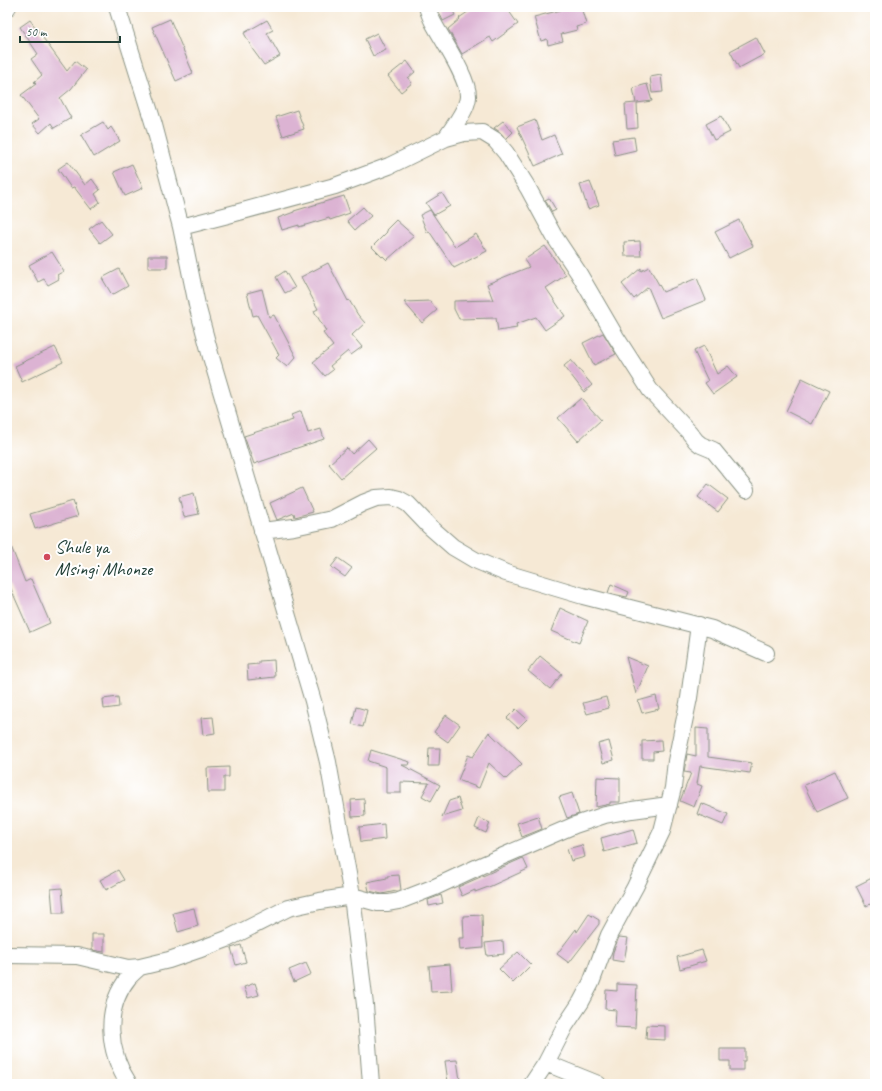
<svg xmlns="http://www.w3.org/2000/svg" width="882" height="1091" viewBox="0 0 882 1091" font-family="Caveat,sans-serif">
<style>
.building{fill:#dcb3d3}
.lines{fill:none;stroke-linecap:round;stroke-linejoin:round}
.street-casing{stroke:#8a9384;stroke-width:18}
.street{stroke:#fff;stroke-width:16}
.poi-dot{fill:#d1495b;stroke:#fff;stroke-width:1.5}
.labels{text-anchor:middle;stroke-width:4;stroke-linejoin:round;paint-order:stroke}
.poi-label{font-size:19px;fill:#1f3d34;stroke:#fff;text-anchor:start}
</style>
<rect width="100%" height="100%" fill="#fff"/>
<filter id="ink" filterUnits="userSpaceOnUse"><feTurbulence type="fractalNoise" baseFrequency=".025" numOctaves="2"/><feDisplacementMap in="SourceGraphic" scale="8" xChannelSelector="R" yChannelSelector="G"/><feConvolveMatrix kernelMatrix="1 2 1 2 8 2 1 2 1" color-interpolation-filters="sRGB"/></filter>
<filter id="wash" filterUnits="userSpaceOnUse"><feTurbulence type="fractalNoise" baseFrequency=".012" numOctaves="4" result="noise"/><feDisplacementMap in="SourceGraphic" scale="16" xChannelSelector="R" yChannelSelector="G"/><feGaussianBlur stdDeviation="0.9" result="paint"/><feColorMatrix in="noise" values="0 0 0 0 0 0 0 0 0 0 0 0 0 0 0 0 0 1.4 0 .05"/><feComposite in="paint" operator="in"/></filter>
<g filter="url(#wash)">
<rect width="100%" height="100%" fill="#f6e9d5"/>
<g id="blocks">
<path class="building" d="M437,7H451L455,15L443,21Z
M475,7H506L518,24L493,42L490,37L462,54L448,29L460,19L459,18Z
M560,7H581L586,24L576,27L577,30L561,34L563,41L548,45L547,39L541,41L534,17L561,10Z
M170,19L193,73L176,81L152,27Z
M30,20L67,71L75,61L86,70L71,89L60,98L71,118L54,128L51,123L40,133L32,124L39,119L21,95L36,84L34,82L42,75L31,59L38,54L20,27Z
M267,20L273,30L267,33L280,56L264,65L253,50L244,33Z
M377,33L386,50L373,56L365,39Z
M756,37L765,54L739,68L730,51Z
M407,61L415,72L408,78L412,83L401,92L388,76Z
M661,75L663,92L652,93L650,77Z
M647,84L652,101L637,103L638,128L627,129L625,104L636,103L633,88Z
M297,110L304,129L283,136L276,117Z
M721,116L730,132L714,140L706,124Z
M535,120L542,140L554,135L562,154L535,166L517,127Z
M503,121L513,132L506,139L500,132L494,128Z
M103,122L108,130L111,127L120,141L94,157L81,135Z
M634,137L636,150L615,155L612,140Z
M68,162L85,185L92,179L100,190L95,194L100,202L91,209L74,187L71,188L58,169Z
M132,164L143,188L125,196L114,172Z
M590,182L599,205L588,209L580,185Z
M442,193L450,206L434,215L426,203Z
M344,196L350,213L330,220L329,218L299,227V225L282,230L278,218L294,212V211Z
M549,198L556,210L552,212L545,200Z
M363,207L371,216L355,230L347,221Z
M430,210L455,247L476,234L487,251L454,268L429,231L427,232L420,215Z
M101,220L112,234L100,243L89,229Z
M396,220L414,236L387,260L383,256L382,257L372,247L387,232L386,230Z
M739,220L753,246L729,258L715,232Z
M640,241L641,256H625L624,242Z
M545,246L566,275L546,288L565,316L545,330L536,317L516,324L517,328L498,331L496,318L459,319L454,309V301L493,300L487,284L529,267L524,260Z
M52,252L64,271L57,275L59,279L48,285L44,279L38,282L29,265Z
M148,256H167V268H148Z
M328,263L348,301L349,300L358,315L365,323L352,335L362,347L351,355L348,351L330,366L333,370L325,376L313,362L333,346L323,333L326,331L314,311L318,309L301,277Z
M649,267L663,292L697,278L706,300L661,318L648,287L634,299L622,284L641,268V271Z
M119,269L128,286L112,295L102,278Z
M285,271L295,288L285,293L276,277Z
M262,289L269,317L274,315L296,357L287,367L276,358L279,355L257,315L253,316L247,293Z
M430,301L437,310L422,323L404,302Z
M603,333L616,354L594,365L583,343Z
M704,346L717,374L728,366L737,377L713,394L705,383L708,381L694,351Z
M55,347L63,362L22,382L15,366Z
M571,360L592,385L584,392L564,366Z
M802,378L829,391L812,424L786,411Z
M581,398L601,420L578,441L558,418Z
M301,411L308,433L321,429L324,439L279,454L280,455L254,464L244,436L293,420L291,415Z
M368,439L376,448L341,478L329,464L347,448L352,454Z
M708,484L728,499L718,512L698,497Z
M302,488L313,512L295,517L294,513L277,520L270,503Z
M194,493L199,514L184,517L179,497Z
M73,501L78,516L35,529L30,514Z
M7,536L25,582L31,579L50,623L30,632L7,580Z
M338,558L352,568L345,577L331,567Z
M611,584L629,592L627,597L608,593Z
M560,608L588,621L579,643L551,631Z
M540,656L562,674L550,689L528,671Z
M626,657L648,666L636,694Z
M274,660L275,677L248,680L247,665L259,664V661Z
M656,696L659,709L642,713L638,701Z
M118,697L119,707L104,709L103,699Z
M606,697L609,708L587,714L583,703Z
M356,707L367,710L363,727L352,724Z
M516,709L527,719L518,728L507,718Z
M446,715L460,725L448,742L434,732Z
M213,717L215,733L203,735L201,718Z
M696,728L708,729V757L752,763L750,773L700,766L697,784L702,786L694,807L680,801L691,773L684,772L687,754L696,756Z
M489,732L522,764L506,779L489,763L479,788L458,780L468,755L473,757Z
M661,740L662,751L653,752V759H642V741Z
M609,741L614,760L603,763L598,744Z
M429,748H440L439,766H428Z
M371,750L410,762L409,765H402L440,785L431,801L422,796L429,783L401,782V793H386V767L368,761Z
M229,767V777H224V792H208L207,768Z
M835,771L848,798L817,812L804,785Z
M597,777L620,778V802H610V804L596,807Z
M572,793L579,814L567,818L559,797Z
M458,798L462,811L442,817L449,801Z
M364,799L365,816L352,817L351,800Z
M701,803L728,814L723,825L697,814Z
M538,816L542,829L522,837L517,823Z
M479,818L490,823L486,833L475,828Z
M384,824L385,839L361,842L359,827Z
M633,829L637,843L604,852L601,838Z
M582,845L585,857L571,861L567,849Z
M523,858L528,869L491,886L475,892V890L462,896L458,887Z
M118,870L124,880L106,890L100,880Z
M399,875L401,890L382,894L369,891L367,882L387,878V876Z
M872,878L875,885V902L866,906L856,886Z
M62,888L64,913H53L51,889Z
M441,895L443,903L429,906L428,900Z
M194,908L198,926L178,932L173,913Z
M589,914L599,920V924L569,963L557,954L576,929L577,932Z
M482,915L483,948L460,950L459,938H464L463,916Z
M92,934H104V952L92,950Z
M619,937L628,938L624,962L612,960L613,952Z
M503,941L504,954L487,956L485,943Z
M241,945L246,962L236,965L231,948Z
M702,950L706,961L680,969L677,957Z
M518,952L531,965L513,983L499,969Z
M306,963L311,974L294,982L289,970Z
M450,964L452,991L431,992L429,966Z
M255,983L259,995L248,998L244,987Z
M617,984L637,985L635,1028L615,1027L616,1010L605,1009L606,990L617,991Z
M647,1025L665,1026V1040L646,1039Z
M720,1049H745V1061H743V1070H730V1061H720Z
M457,1060L460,1080L448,1082L445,1061Z"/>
</g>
</g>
<g filter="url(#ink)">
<use href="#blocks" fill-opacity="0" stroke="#8a9384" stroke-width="1"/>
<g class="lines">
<defs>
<path id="street" d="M117,7L154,125L181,227L197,305L211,357L313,701L328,762L352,896L365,1005L371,1084
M427,7C429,13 431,19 434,24C443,41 469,79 468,97C467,110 453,127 446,138
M7,8L8,7
M181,227L228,215L335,186L389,166L446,138L464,133L482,132L495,140L506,153L528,188L554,236L578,272L616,337L650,390L689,432L696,441L701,445L713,450L746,490
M262,531L294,527L332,519L363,503L376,498L391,497L399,499L408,504L429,526L453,547L475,560L506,573L583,596L712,629L766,653
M7,955L77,956L128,968L140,967L169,960L198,950L227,939L288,908L320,901L352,896L378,903H388L399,901L435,887L480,866L575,825L605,815L632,810L669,805
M546,1063L598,1084
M129,1084C108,1052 103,1009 129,977C132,974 136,970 140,967
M532,1084L546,1063L565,1026L581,1002L591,983L609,935L635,887L662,831L673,788L676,761L689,698L699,625"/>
</defs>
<use href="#street" class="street-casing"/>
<use href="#street" class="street"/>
</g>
</g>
<circle class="poi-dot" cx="47" cy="557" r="4"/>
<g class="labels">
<g class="poi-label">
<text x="55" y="553">Shule ya<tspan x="55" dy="22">Msingi Mhonze</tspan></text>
</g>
</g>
<rect width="882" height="1091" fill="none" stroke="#fff" stroke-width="24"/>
<path d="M20 36v6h100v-6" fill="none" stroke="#1f3d34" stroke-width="2"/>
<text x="26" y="36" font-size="12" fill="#1f3d34" stroke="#ffffff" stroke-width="3" paint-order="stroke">50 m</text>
</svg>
